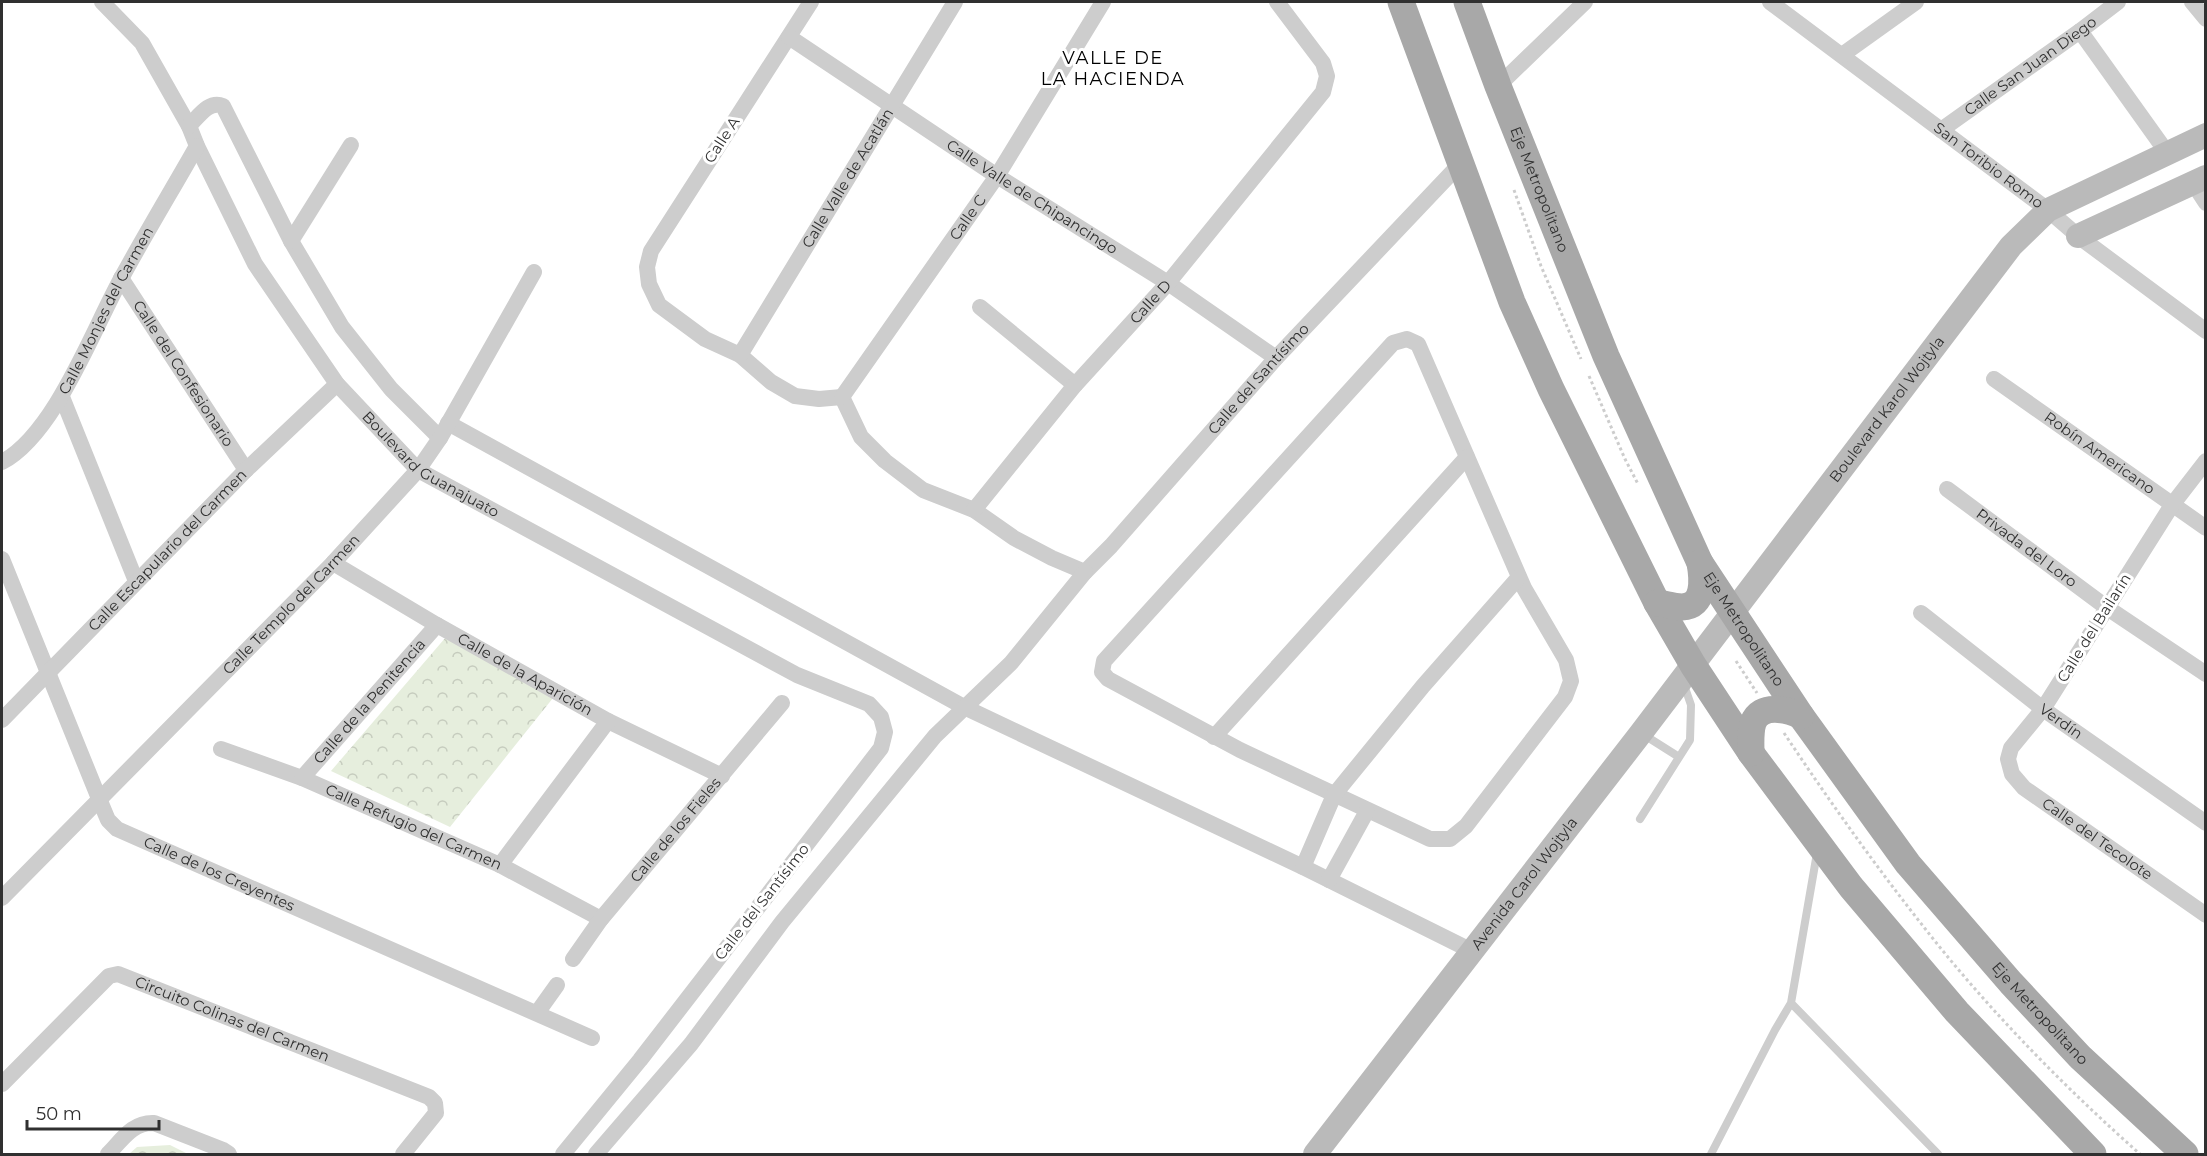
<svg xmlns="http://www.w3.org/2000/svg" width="2207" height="1156" viewBox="0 0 2207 1156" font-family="Montserrat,sans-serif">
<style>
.park{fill:url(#park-crowns)}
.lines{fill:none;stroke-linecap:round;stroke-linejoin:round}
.path{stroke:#cdcdcd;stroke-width:3;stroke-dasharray:3 3;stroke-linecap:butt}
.lane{stroke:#cdcdcd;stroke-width:8}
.street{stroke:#cdcdcd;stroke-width:16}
.secondary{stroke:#bababa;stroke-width:24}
.primary{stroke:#a8a8a8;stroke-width:27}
.labels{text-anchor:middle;stroke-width:6;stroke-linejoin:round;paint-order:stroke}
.street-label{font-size:15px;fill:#303030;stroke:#fff}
.quarter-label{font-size:18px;letter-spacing:1.5px;fill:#000;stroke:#fff}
</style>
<defs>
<pattern id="park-crowns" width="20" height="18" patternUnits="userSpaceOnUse" patternTransform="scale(1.5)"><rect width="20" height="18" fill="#e6eedd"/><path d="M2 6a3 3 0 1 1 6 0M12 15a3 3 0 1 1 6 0" fill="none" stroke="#c6ccbe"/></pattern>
</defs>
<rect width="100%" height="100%" fill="#fff"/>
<path class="park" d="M446,637L557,693L450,827L331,771Z
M170,1145L188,1154H129L137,1147Z"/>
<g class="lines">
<path class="path" d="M1514,190L1541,266L1581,359
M1589,376L1625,459L1638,484
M1736,661L1757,693
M1784,733C1828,799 1874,864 1923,926C1986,1007 2063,1086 2140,1154"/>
<path class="lane" d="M1641,733L1679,757
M1640,819L1690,740L1691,705L1683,682
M1791,1003L1938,1154
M1711,1154L1775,1030L1791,1003L1817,853"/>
<g class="street">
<path id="s1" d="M102,2L142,43L189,126L197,146L255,264L337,384L418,470L797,675L869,704L881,717L885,732L881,748L640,1060L563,1154"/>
<path d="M811,2L651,251L647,267L649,284L659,305L705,339L740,355L771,382L795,396L819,399L842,397"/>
<path id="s2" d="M1770,2L2048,210L2078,236L2206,331"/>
<path d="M2192,2L2206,19"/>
<path d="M2080,31L2168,154"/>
<path id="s3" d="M789,37L997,176L1168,283L1276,358"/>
<path d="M1842,55L1916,2"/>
<path d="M1498,86L1585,2"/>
<path d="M189,126C199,116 209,100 223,106L291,241L342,327L391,389L440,438"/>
<path id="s4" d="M1941,130L2080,31L2118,2"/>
<path d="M2193,183L2206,203"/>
<path d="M291,241L351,145"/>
<path id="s5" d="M121,278L246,470"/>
<path d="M980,307L1075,385"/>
<path d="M1407,339L1418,344L1524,588L1566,660L1571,681L1565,697L1466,826L1450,839H1430L1240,750L1108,679L1102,672L1104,661L1393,343Z"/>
<path id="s6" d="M740,355L955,2"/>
<path id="s7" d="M1994,379L2206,528"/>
<path d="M62,397L136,581"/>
<path id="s8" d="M842,397L861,437L885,461L923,490L974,510L1014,538L1052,558L1085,572L1111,546L1276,358L1460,164"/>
<path id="s9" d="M842,397L997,176L1103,2"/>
<path d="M448,423L964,707L1303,867L1472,951"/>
<path id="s10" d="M2206,461L2172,505L2043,709L2011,748L2008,759L2012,774L2024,788L2206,915"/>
<path id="s11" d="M2,462C55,434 93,329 122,277C146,233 172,190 197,146"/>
<path id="s12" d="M1947,489L2106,607L2206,674"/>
<path id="s13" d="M974,510L1075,385L1168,283L1323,92L1327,76L1323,63L1277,2"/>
<path id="s14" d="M2,559L100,801L108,820L117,829L592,1038"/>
<path id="s15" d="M333,563L437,625L608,721L722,776"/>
<path id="s16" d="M1921,613L2043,709L2206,823"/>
<path id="s17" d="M2,720L246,470L337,384"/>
<path d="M1214,737L1467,457"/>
<path id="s18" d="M221,749L302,778L500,865L601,919"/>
<path id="s19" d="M302,778L437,625"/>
<path d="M500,865L608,721"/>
<path d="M1303,867L1334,795L1423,686L1519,577"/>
<path d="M1329,880L1367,811"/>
<path id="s20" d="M2,898L333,563L418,470L440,438L534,272"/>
<path id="s21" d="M573,959L601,919L782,703"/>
<path d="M537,1013L557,985"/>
<path id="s22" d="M2,1084L109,976L118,974L429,1097L435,1103L436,1113L403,1154"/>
<path d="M108,1154C122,1140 132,1122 154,1123L223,1150L229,1154"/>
<path d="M596,1154L691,1044L782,922L935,736L1011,663L1085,572"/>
</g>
<g class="secondary">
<path d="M2078,236L2206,177"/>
<path id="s23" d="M1315,1154L1641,733L2011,246L2048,210L2206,135"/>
</g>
<g class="primary">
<path d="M1401,2L1512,302L1551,389L1657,603L1693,665L1751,753L1851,887L1957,1012L2093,1154"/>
<path id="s24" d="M1467,2L1498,86L1606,356L1700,563L1801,716L1908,864L2011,983L2080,1057L2185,1154"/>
<path d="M1657,603C1665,604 1674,607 1682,607C1705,606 1703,580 1700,563"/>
<path d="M1751,753C1751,743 1750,732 1753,723C1760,703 1787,709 1801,716"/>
</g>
</g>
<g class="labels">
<g class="street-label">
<text dy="5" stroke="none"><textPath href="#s4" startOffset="110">Calle San Juan Diego</textPath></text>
<text transform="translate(722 140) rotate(-57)" y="5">Calle A</text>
<text dy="5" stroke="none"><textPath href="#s2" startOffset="273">San Toribio Romo</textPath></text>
<text dy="5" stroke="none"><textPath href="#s6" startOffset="207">Calle Valle de Acatlán</textPath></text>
<text dy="5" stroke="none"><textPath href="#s24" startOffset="201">Eje Metropolitano</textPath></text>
<text dy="5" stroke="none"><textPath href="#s3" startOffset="291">Calle Valle de Chipancingo</textPath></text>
<text dy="5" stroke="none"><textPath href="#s9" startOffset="219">Calle C</textPath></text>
<text dy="5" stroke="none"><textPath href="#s13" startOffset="273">Calle D</textPath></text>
<text dy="5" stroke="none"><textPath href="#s11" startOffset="186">Calle Monjes del Carmen</textPath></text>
<text dy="5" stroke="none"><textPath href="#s5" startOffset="114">Calle del Confesionario</textPath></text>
<text dy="5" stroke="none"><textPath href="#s8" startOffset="568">Calle del Santísimo</textPath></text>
<text dy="5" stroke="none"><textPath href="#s23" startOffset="939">Boulevard Karol Wojtyla</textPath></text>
<text dy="5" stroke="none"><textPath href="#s7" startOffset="129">Robín Americano</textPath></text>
<text dy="5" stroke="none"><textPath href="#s1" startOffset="576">Boulevard Guanajuato</textPath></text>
<text dy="5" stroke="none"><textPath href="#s12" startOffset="99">Privada del Loro</textPath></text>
<text dy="5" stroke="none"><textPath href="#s17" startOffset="237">Calle Escapulario del Carmen</textPath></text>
<text dy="5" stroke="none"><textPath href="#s20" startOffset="412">Calle Templo del Carmen</textPath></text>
<text transform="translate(2094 628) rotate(-58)" y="5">Calle del Bailarín</text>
<text dy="5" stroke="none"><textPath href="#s24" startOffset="687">Eje Metropolitano</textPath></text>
<text dy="5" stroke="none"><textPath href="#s15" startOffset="222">Calle de la Aparición</textPath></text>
<text dy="5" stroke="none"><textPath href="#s19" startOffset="102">Calle de la Penitencia</textPath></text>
<text dy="5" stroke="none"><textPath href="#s16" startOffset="177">Verdín</textPath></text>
<text dy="5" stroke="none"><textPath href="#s18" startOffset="208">Calle Refugio del Carmen</textPath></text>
<text dy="5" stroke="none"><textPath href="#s21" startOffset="165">Calle de los Fieles</textPath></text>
<text dy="5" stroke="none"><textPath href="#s10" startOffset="482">Calle del Tecolote</textPath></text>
<text dy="5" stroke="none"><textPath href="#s14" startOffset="406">Calle de los Creyentes</textPath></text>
<text dy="5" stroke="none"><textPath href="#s23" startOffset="342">Avenida Carol Wojtyla</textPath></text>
<text transform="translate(762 902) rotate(-52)" y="5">Calle del Santísimo</text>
<text dy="5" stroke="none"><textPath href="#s24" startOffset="1173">Eje Metropolitano</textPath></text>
<text dy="5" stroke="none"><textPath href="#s22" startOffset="284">Circuito Colinas del Carmen</textPath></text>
</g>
<g class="quarter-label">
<text x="1113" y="64">VALLE DE<tspan x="1113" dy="21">LA HACIENDA</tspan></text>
</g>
</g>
<rect width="2207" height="1156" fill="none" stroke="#303030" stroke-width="6"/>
<path d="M27 1120v9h132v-9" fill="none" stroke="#303030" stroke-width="3"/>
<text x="36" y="1120" font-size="18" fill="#303030" stroke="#ffffff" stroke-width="4.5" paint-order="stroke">50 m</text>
</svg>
